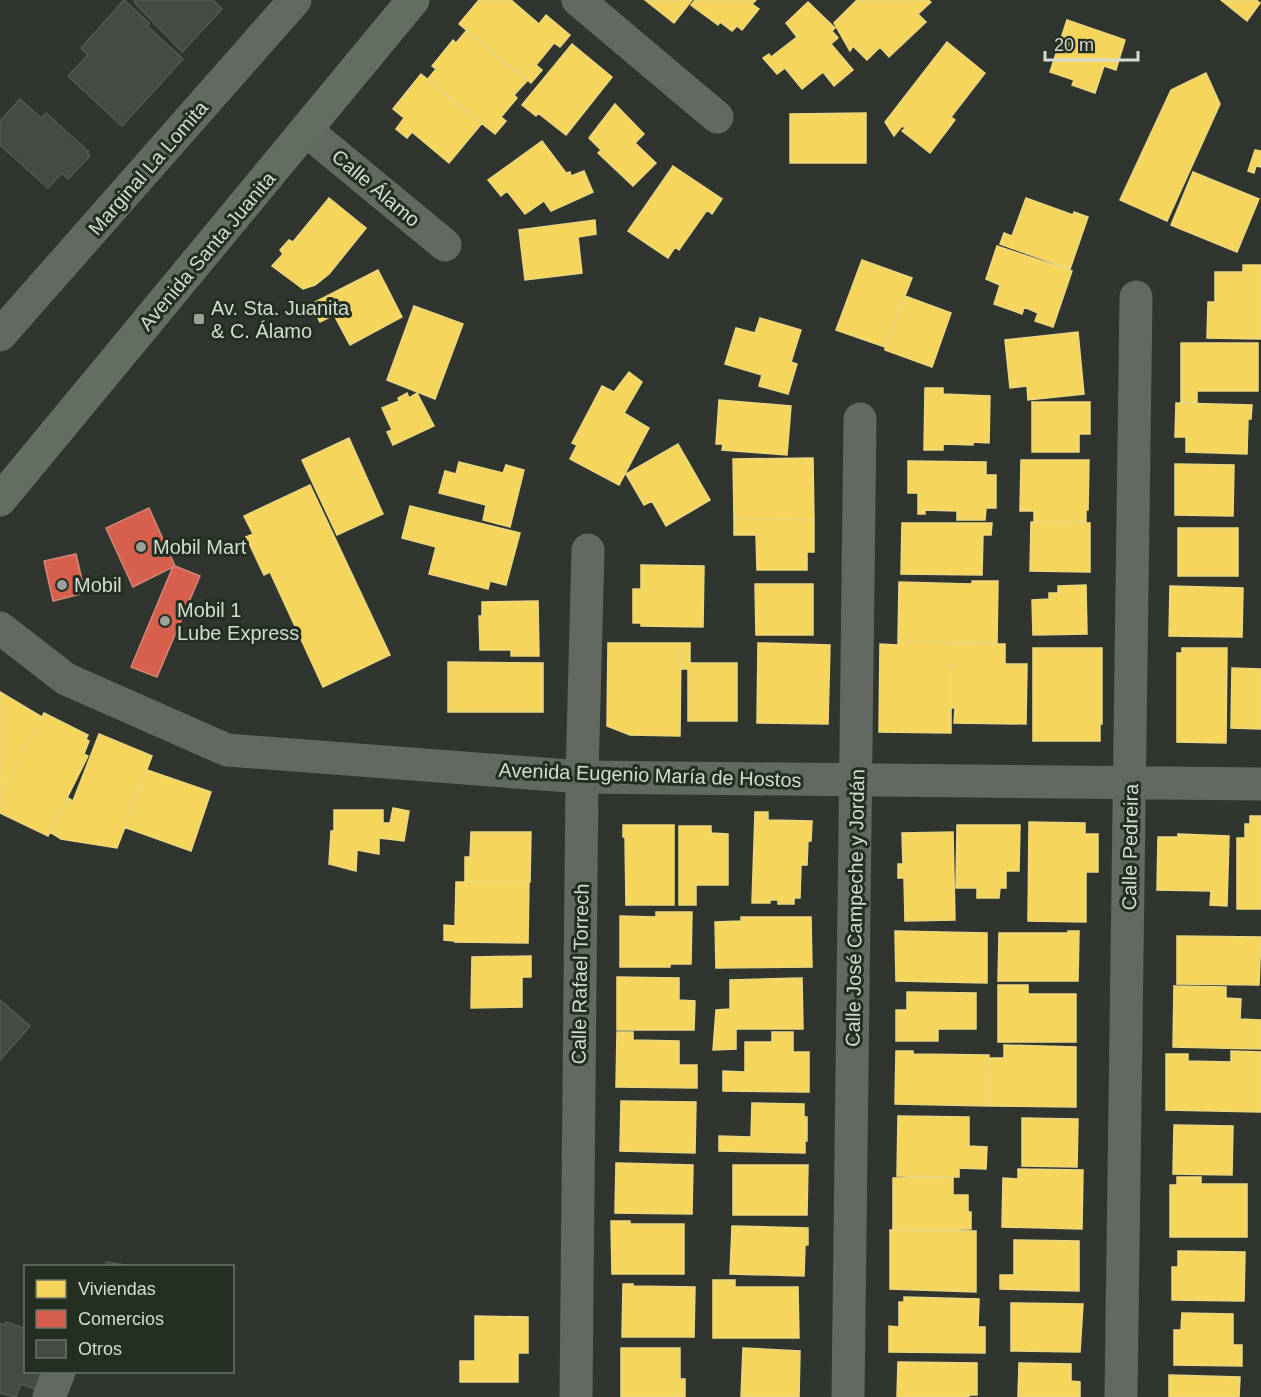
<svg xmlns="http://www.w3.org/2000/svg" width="1261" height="1397" viewBox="0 0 1261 1397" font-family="Helvetica,sans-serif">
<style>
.homes{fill:#f6d55c;stroke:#ecd77f;stroke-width:1.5}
.shops{fill:#d6604d;stroke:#d58575;stroke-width:1.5}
.building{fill:#454a44;stroke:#545953;stroke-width:1.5}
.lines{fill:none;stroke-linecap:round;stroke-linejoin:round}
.street{stroke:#616960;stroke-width:33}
.secondary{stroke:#636d61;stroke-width:33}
.poi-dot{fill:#9ba199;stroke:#242f22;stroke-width:2}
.labels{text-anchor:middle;stroke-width:6;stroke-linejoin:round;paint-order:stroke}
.street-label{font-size:20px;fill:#d4dbd2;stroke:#242f22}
.poi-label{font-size:20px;fill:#d4dbd2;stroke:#242f22;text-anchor:start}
</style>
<rect width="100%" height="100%" fill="#30362f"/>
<path class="homes" d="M479,0H511L539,24L546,15L570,35L560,47L554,43L536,65L542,70L531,83L459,24Z
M645,0H692L674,23Z
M695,0H756L752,4L759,9L742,30L737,26L732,31L720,22L718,25L691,5Z
M857,0H928L931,2L918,14L926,22L889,57L880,47L867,60L853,46L850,51L834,23Z
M1221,0H1256L1260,3L1247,21Z
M808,2L835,28L832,31L838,38L831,44L853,70L834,86L823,72L802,89L785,68L777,74L763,58L769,54L771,57L797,37L786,23Z
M1067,20L1125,40L1116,70L1104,66L1095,93L1072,85L1074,80L1050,72Z
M466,31L527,81L514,95L517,98L501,117L506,121L495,134L427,80L436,69L432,66L453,40L456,43Z
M947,42L985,73L951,117L955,120L930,153L902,131L905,128L902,126L894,136L885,122Z
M572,44L612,77L566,135L538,113L536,116L522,105Z
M1206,73L1220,104L1167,221L1120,200L1171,90Z
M421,74L482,123L449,163L412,132L407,138L396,129L404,118L393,109Z
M615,104L644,134L635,143L656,163L633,186L598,153L601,150L589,138Z
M866,113V163H790V114Z
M542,141L566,173L570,172L571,176L584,171L593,192L551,211L544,201L525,214L507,191L501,196L488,180Z
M1255,150L1261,151V167L1256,166L1254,173L1248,171Z
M673,166L722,199L712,214L707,210L679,250L675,247L668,258L628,231Z
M1193,172L1259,199L1237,252L1171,225Z
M329,198L366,228L329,274L315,285L303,289L272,266L283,254L280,250L289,240L293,242Z
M1026,198L1073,215L1074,212L1088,217L1070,269L1000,244L1004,233L1012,236Z
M595,220L596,234L578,237L582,273L525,280L519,230Z
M997,246L1072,271L1053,327L1035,321L1038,313L1024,307L1022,314L994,304L1000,285L986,279Z
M862,260L912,278L885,347L836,330Z
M1243,265H1261V339L1207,338L1208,302H1215V272H1243Z
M378,270L402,317L350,345L334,315L320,322L311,304Z
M905,296L951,313L932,367L885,350V345Z
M414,306L463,324L435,399L387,380Z
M760,318L801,330L791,362L797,364L788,394L759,386L762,375L725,364L736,328L755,333Z
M1078,332L1084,394L1028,400L1027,386L1010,388L1005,340Z
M1181,343H1258V391H1197V402H1181Z
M629,372L642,382L624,413L649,428L619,485L570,459L577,445L572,443L602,386L614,392Z
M925,388H943V394L990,396L989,443L973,442V445L943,444V450H924Z
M407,393L409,398L417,393L434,426L393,445L387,432L392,430L382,408L399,401L398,398Z
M719,400L791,406L787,455L722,450L723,444H716Z
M1032,402H1090V434H1079V452H1032Z
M1176,403L1252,405L1251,419H1248L1247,454L1186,452V437H1175Z
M349,438L383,514L337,535L302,460Z
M678,444L710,500L666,526L652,501L644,505L626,474Z
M813,458L814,520L734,518L733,459Z
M1021,460H1089L1088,510H1086V522H1034V511H1020Z
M908,461L986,462V475H996V508H986L985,520H957V511L925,510V514H918V493H908Z
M459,462L503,473L506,465L524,470L510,527L483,520L486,505L439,493L445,471L456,474Z
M1175,464L1234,465L1233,516L1175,515Z
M310,485L390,655L323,687L270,572L264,575L246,537L253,534L244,516Z
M410,506L520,533L506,585L490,581L488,589L429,574L436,547L402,538Z
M734,518L814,520V552H807V570H757L756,535H734Z
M1031,522L1090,523V572L1030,571Z
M902,523H992L991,535H983L982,575L901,574Z
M1178,528H1238V576H1178Z
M641,565L704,566L703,627L641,626V623H633V589H641Z
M972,581H998L997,643L898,642L899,582L972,584Z
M755,584H813V635H756Z
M1086,585L1087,634L1033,635L1032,600L1049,599V593H1058V586Z
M1170,586L1243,588L1242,637L1169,636Z
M538,601L539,656H511V650H480L479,616H482V602Z
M898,642L954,643L955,665L951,666V733L879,732L880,644L898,645Z
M608,643H681L680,736L630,735L607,726Z
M681,643H690V663H737V721H688V669H682Z
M758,643L830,645L828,724L757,723Z
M954,643L1005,644V664H1027L1026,724L954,723L955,708H951V666L955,665Z
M1033,648H1102V724H1100V741H1033Z
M1182,648H1227L1226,743L1177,742V653H1182Z
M448,662L543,663V712H448Z
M1232,668L1261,669V729L1231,728Z
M0,692L42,717L0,796Z
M44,713L88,735L86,739L89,741L84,754L88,756L48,836L0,813V796Z
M99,734L152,756L117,848L61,839L50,832L68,798L73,801Z
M147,770L211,792L191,851L124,827Z
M393,808L409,811L404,841L379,838V854L357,850L356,871L329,864L331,831H334V810H383V823H390Z
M755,812H768V820L812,821L811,841H808L807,865H801L800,898H794V904H778V900H770V903H752Z
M1250,816H1261V909H1237V838H1245V824H1250Z
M1029,822L1085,823V834H1098V872H1086V922L1028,921Z
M623,825H674V905H626L625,837H623Z
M957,825H1020L1019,871H1006V888H1000L999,898H977V888H956Z
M679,826H711V833L728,834V885H696V905H679Z
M471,832H531L530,882H465V857H470Z
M953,832L955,920L905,921L904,878H898V864H903L902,833Z
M1178,834L1229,836L1227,906L1210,905L1211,891L1157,890L1158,837H1178Z
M456,882H529L528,943L455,942V941L444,940V925L455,926Z
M656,912H692L691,964H670V967H620V916L656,917Z
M741,917H811L812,967L716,968L715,922L741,921Z
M895,931L987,933V983L896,981Z
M1068,931H1079L1078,981H998L999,933H1068Z
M1177,936L1261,937L1259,985L1177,984Z
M531,956V977H522V1007L471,1008L472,957Z
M617,977L679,978V1000L695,1001L694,1030H617Z
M802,978L803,1029H736V1049L713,1050L716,1010L730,1009V980Z
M998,985H1028V994H1076V1042H998Z
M1174,986L1226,987V998L1241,999L1240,1019L1261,1020V1049L1173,1047Z
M907,992L976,993V1029H938V1041H896V1010H907Z
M617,1032H633V1040L679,1041V1065H697V1088L616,1087Z
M772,1032H793V1052H809V1092L723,1091V1071L745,1072V1042H772Z
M1004,1045L1076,1047V1107L988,1106L989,1058H1004Z
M896,1051H913V1054L989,1055L988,1106L895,1104Z
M1231,1051L1261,1052V1112L1166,1110V1054H1188V1061L1231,1062Z
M621,1101L696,1102L695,1153L620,1151Z
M752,1103L804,1104V1117H807V1141H805V1153L719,1151V1136L751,1137Z
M898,1116L969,1117V1146L987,1147L986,1169L959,1168V1177L897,1176Z
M1022,1118L1078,1119L1077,1167L1022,1166Z
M1174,1125L1233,1126L1232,1175L1173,1174Z
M616,1163L693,1165L692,1214L615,1213Z
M733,1165H808L807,1215H733Z
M1018,1169L1083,1170L1082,1229L1002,1227L1003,1178L1018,1179Z
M953,1177V1195H968V1212H971V1229L893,1230V1178Z
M1177,1177H1201V1184H1247V1237H1170V1185H1177Z
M611,1221H630V1224H684V1274H612Z
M732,1226L808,1228V1245H805L804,1276L730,1274Z
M890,1230L976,1231V1292L890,1289Z
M1014,1240L1079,1241V1291L1000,1289V1275H1014Z
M1178,1251L1245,1252L1244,1301L1172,1300V1267H1178Z
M713,1280H735V1287H798L799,1338H713Z
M623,1284H633V1286L695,1287L694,1337H622Z
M904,1297L979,1299L978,1327H985V1353L889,1352V1326L899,1327V1302H904Z
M1011,1303L1083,1304L1080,1352L1011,1351Z
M1182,1313L1233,1314V1345H1242V1366L1174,1365V1330H1181Z
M475,1316L528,1317V1353H518V1382H460V1361H475Z
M621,1348H680V1379H685V1397H621Z
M743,1348L800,1351L799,1397H741Z
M898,1362L977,1363V1395H969V1397H897Z
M1019,1363L1071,1364V1381L1080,1382V1397H1018Z
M1169,1375L1240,1377L1239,1397H1169Z"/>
<path class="shops" d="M149,508L175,566L133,587L106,528Z
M76,554L85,593L53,601L44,561Z
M175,566L200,576L157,677L131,667L172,569Z"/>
<path class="building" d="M124,0L149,23L147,26L183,59L122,126L68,76L88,55L81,48Z
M137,0H213L222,9L182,52L134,2Z
M20,99L41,118L46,113L89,152L87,154L90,156L68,179L62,173L48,188L0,145V121Z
M0,1000L30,1026L0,1060Z
M106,1262L132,1266H105Z
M6,1322L26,1329V1372H41L35,1389L21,1384L16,1397L0,1393V1323L5,1325Z"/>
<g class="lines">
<path class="street" d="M578,0L717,117
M307,131L445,245
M0,335L295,0
M0,628L66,679L227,750L582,777L1261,784
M49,1397L59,1372
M576,1397L582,777L588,550
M848,1397L860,419
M1121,1397L1136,297"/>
<path class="secondary" d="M0,500L413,0"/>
</g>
<g class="poi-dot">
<rect x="193" y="313" width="12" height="12" rx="3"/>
<circle cx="141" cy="547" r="6"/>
<circle cx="62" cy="585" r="6"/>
<circle cx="165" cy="621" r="6"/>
</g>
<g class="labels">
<g class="street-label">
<text transform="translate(148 168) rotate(-49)" y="7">Marginal La Lomita</text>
<text transform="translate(376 188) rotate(40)" y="7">Calle Álamo</text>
<text transform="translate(207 251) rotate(-50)" y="7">Avenida Santa Juanita</text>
<text transform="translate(650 775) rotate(2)" y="7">Avenida Eugenio María de Hostos</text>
<text transform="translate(1130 847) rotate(-89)" y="7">Calle Pedreira</text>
<text transform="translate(855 908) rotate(-89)" y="7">Calle José Campeche y Jordán</text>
<text transform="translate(580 974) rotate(-89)" y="7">Calle Rafael Torrech</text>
</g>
<g class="poi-label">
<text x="211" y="315">Av. Sta. Juanita<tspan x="211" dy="23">&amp; C. Álamo</tspan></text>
<text x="153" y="554">Mobil Mart</text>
<text x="74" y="592">Mobil</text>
<text x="177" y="617">Mobil 1<tspan x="177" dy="23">Lube Express</tspan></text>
</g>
</g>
<rect x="24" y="1265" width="210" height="108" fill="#242f22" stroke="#6a7468" stroke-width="1.5"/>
<rect x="36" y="1280" width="30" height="18" fill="#f6d55c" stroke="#6a7468" stroke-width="1.5"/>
<text x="78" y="1295" font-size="18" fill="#d4dbd2">Viviendas</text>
<rect x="36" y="1310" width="30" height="18" fill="#d6604d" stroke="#6a7468" stroke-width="1.5"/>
<text x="78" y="1325" font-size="18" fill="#d4dbd2">Comercios</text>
<rect x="36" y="1340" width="30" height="18" fill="#454a44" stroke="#6a7468" stroke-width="1.5"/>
<text x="78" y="1355" font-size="18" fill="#d4dbd2">Otros</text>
<path d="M1045 51v9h93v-9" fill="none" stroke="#d4dbd2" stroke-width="3"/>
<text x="1054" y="51" font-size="18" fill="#d4dbd2" stroke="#242f22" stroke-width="4.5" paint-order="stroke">20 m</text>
</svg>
